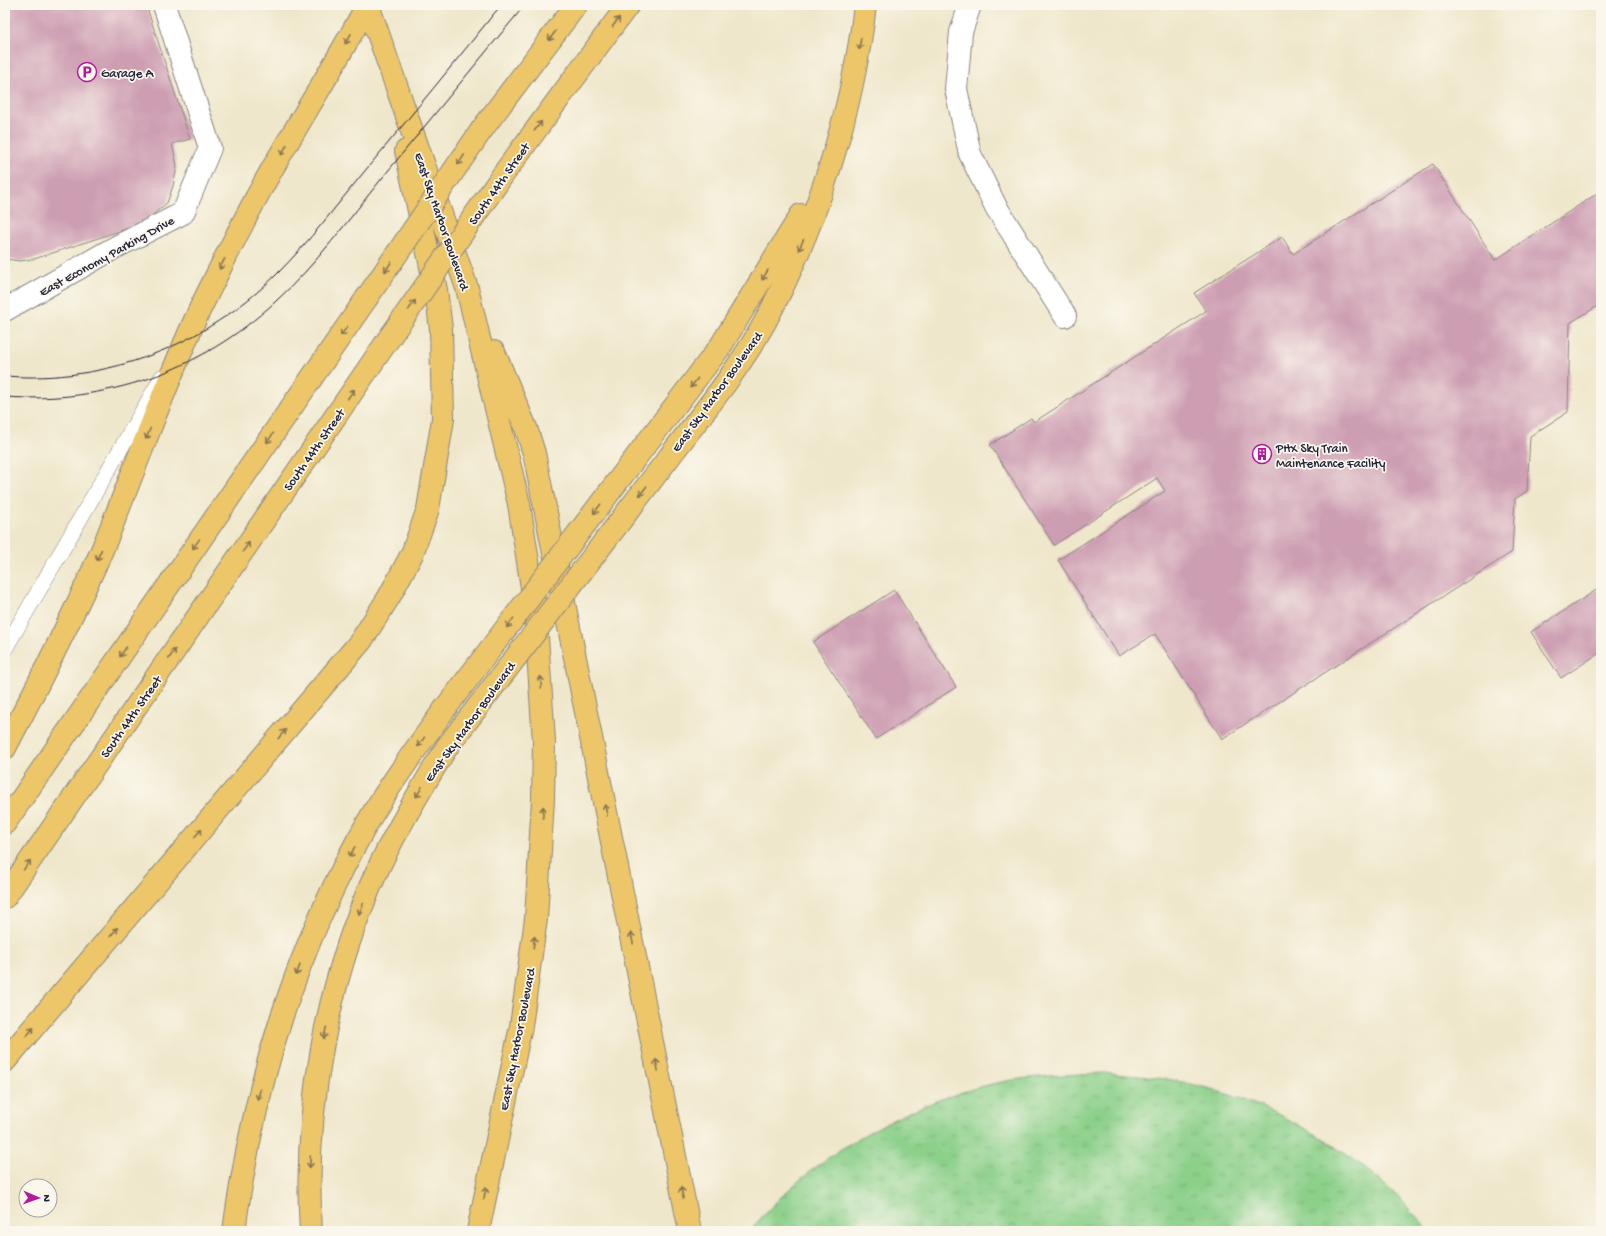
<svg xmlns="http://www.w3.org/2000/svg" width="1606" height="1236" viewBox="0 0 1606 1236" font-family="'Gochi Hand',sans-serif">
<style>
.grass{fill:url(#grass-tufts);stroke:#577962}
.building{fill:#cd9eb2}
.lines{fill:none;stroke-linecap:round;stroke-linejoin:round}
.lane-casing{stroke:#888483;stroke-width:16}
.street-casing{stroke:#888483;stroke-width:24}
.primary-casing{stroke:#888483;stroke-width:24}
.highway-casing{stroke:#888483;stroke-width:24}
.lane{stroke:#fff;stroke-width:15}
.street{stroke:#fff;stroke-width:22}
.primary{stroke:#ecc669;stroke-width:22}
.highway{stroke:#ecc669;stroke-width:22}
.tram{stroke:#22223b;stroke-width:1}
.primary-bridge-casing{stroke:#888483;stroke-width:24;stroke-linecap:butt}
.highway-bridge-casing{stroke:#888483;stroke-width:24;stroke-linecap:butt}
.primary-bridge{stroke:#ecc669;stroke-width:22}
.highway-bridge{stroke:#ecc669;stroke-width:22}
.oneway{stroke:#877452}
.labels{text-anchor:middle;stroke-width:3.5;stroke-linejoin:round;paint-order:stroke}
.poi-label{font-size:13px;fill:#22223b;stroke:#fbf7ec;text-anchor:start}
.street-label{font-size:13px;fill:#22223b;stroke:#fbf7ec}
</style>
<defs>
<pattern id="grass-tufts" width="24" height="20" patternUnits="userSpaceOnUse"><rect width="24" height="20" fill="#8cd08a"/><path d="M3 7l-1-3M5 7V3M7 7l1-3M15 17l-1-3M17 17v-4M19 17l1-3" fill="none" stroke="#78b278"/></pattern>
</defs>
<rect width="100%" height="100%" fill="#fbf7ec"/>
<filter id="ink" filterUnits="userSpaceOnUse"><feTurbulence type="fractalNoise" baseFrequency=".025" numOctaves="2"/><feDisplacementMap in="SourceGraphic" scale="8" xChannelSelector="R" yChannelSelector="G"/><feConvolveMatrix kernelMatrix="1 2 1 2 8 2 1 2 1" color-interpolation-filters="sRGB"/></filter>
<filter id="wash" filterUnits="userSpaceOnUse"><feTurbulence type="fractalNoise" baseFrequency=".012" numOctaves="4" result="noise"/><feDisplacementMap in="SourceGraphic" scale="16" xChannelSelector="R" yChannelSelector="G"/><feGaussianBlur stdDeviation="0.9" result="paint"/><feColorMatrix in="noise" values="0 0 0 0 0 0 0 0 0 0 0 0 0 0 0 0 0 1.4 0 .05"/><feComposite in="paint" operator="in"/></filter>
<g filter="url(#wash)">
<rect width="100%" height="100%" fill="#efe7cb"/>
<path class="grass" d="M1103,1073C1124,1075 1145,1076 1166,1079C1268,1096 1364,1153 1430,1231H750C807,1160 892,1111 980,1087C1020,1076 1062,1075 1103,1073Z"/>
<g id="blocks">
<path class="building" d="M5,5H146L190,139L172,144L177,166L173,186L167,203L141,224L34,259L20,261L5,259Z
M1433,164L1495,260L1601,191V304L1570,323L1568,412L1530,436L1527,491L1515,499L1512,552L1222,739L1155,634L1119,656L1058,560L1165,491L1157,478L1054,545L990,445L1031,418L1034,422L1206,311L1194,293L1282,237L1293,254Z
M1601,587V652L1561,678L1531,632Z
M894,590L956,687L876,739L813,642Z"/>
</g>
</g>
<g filter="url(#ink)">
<use href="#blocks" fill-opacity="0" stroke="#888483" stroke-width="1"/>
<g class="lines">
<defs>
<path id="lane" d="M5,649L162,377"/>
<path id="street" d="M970,5L961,32L956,89L970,154L996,207L1065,316
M5,310L116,247L183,213L210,148L164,5"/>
<path id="primary" d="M483,128L576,5
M507,169L628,5
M5,748C39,683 73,617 102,550C135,470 163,389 199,311C219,270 239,229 261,189C295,127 334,68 367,5
M5,823L366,299
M5,897L390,337"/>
<path id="highway" d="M368,5L467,288L519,504L535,607L544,741L543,799L536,919L521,1026L478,1231
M494,352L526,428L534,453L690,1231
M646,444L720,347L801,215
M667,460C701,415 738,371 765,322C816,226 853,112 865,5
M5,1061L361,641L389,597L412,554L428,509L443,419L441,329L436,290L406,151
M234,1231C254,1084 295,949 369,820C391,782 418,746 444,710
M311,1231C303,1111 327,980 377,871C397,828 422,787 447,747"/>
</defs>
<use href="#lane" class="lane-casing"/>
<use href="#street" class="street-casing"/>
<use href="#primary" class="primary-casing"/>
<use href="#highway" class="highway-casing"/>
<use href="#lane" class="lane"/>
<use href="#street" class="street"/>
<use href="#primary" class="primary"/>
<use href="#highway" class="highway"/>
<path class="tram" d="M5,376C107,384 205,345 277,274C309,242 336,206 364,172C410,117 456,61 501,5
M5,397C107,404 200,371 275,302C316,265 348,220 383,177C430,120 477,62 525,5"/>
<defs>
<path id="primary-bridge" d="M366,299L483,128
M390,337L507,169"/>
<path id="highway-bridge" d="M444,710L646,444
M447,747L667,460"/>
</defs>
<use href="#primary-bridge" class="primary-bridge-casing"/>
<use href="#highway-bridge" class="highway-bridge-casing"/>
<use href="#primary-bridge" class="primary-bridge"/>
<use href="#highway-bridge" class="highway-bridge"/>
</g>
<defs><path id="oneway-shaft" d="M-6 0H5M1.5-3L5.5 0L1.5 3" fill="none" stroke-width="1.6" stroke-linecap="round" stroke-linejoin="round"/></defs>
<g class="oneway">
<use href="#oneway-shaft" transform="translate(616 22) rotate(-53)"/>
<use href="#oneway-shaft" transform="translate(552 36) rotate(127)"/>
<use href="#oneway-shaft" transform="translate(348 39) rotate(120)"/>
<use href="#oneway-shaft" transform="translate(860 44) rotate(98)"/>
<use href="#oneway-shaft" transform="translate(538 126) rotate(-53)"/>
<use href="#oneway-shaft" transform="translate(284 150) rotate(120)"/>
<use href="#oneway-shaft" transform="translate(461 160) rotate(124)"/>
<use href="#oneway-shaft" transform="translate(801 245) rotate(114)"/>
<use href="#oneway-shaft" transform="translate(222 264) rotate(116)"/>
<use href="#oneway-shaft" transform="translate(388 267) rotate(124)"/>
<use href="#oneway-shaft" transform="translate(765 275) rotate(121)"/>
<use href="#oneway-shaft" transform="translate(412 305) rotate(-55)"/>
<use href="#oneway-shaft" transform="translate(344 331) rotate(125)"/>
<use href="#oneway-shaft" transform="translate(694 383) rotate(127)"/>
<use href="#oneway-shaft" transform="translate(351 394) rotate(-55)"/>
<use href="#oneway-shaft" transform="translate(148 434) rotate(112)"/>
<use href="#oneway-shaft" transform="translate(270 438) rotate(125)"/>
<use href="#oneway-shaft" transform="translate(643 491) rotate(127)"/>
<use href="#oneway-shaft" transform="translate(597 509) rotate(127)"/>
<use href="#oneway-shaft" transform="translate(196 544) rotate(125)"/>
<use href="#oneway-shaft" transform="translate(246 547) rotate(-55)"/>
<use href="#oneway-shaft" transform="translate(99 555) rotate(114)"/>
<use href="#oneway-shaft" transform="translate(510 623) rotate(127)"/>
<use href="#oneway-shaft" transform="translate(123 652) rotate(124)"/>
<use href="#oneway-shaft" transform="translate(172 654) rotate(-56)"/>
<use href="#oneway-shaft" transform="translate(541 682) rotate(-94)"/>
<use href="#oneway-shaft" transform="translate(282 734) rotate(-50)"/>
<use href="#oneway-shaft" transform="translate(421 742) rotate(126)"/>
<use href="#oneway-shaft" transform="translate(419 792) rotate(120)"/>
<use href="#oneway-shaft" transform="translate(606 810) rotate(-101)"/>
<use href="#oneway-shaft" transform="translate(543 812) rotate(-88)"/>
<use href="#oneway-shaft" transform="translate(198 833) rotate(-50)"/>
<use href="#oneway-shaft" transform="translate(352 852) rotate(118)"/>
<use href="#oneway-shaft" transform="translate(27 865) rotate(-55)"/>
<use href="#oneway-shaft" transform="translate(361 909) rotate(113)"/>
<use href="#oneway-shaft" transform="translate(114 932) rotate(-50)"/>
<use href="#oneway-shaft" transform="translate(632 938) rotate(-101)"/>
<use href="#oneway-shaft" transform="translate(534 942) rotate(-83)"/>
<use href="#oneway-shaft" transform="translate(298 970) rotate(112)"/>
<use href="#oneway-shaft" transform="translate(30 1032) rotate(-50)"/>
<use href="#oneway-shaft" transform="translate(325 1033) rotate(103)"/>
<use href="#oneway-shaft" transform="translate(657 1065) rotate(-101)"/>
<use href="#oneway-shaft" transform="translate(259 1094) rotate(105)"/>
<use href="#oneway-shaft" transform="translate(310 1162) rotate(93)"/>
<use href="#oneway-shaft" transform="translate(485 1193) rotate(-78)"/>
<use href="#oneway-shaft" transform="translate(682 1193) rotate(-101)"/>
</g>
</g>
<defs>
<symbol id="parking-ring" viewBox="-11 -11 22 22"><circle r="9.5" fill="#fbf7ec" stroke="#b5179e" stroke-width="1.5"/><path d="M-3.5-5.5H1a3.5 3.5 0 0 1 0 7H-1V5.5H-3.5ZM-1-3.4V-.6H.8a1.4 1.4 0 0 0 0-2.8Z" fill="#b5179e"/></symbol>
<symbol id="building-ring" viewBox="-11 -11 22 22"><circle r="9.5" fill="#fbf7ec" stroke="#b5179e" stroke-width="1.5"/><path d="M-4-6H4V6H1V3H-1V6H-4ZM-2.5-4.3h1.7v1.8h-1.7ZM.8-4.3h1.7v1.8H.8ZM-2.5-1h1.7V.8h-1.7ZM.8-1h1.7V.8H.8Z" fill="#b5179e"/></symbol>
</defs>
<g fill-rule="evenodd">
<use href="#parking-ring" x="76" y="61" width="22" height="22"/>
<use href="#building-ring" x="1251" y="443" width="22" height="22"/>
</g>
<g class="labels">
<g class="poi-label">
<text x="101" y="77">Garage A</text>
<text x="1276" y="452">PHX Sky Train<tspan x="1276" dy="15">Maintenance Facility</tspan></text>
</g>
<g class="street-label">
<text transform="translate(498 183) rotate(-55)" y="5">South 44th Street</text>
<text transform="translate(443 221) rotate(71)" y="5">East Sky Harbor Boulevard</text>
<text transform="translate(106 255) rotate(-29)" y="5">East Economy Parking Drive</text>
<text transform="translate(716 391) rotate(-54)" y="5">East Sky Harbor Boulevard</text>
<text transform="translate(313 449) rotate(-55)" y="5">South 44th Street</text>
<text transform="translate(130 716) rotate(-55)" y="5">South 44th Street</text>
<text transform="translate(469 721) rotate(-54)" y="5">East Sky Harbor Boulevard</text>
<text transform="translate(516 1039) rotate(-79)" y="5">East Sky Harbor Boulevard</text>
</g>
</g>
<rect width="1606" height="1236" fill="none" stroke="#fbf7ec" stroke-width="20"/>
<g transform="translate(38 1198) rotate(92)"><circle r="19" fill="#fbf7ec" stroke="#a4a2a5"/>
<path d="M0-3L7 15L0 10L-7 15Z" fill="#b5179e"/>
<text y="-6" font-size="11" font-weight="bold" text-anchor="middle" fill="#22223b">N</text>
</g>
</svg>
